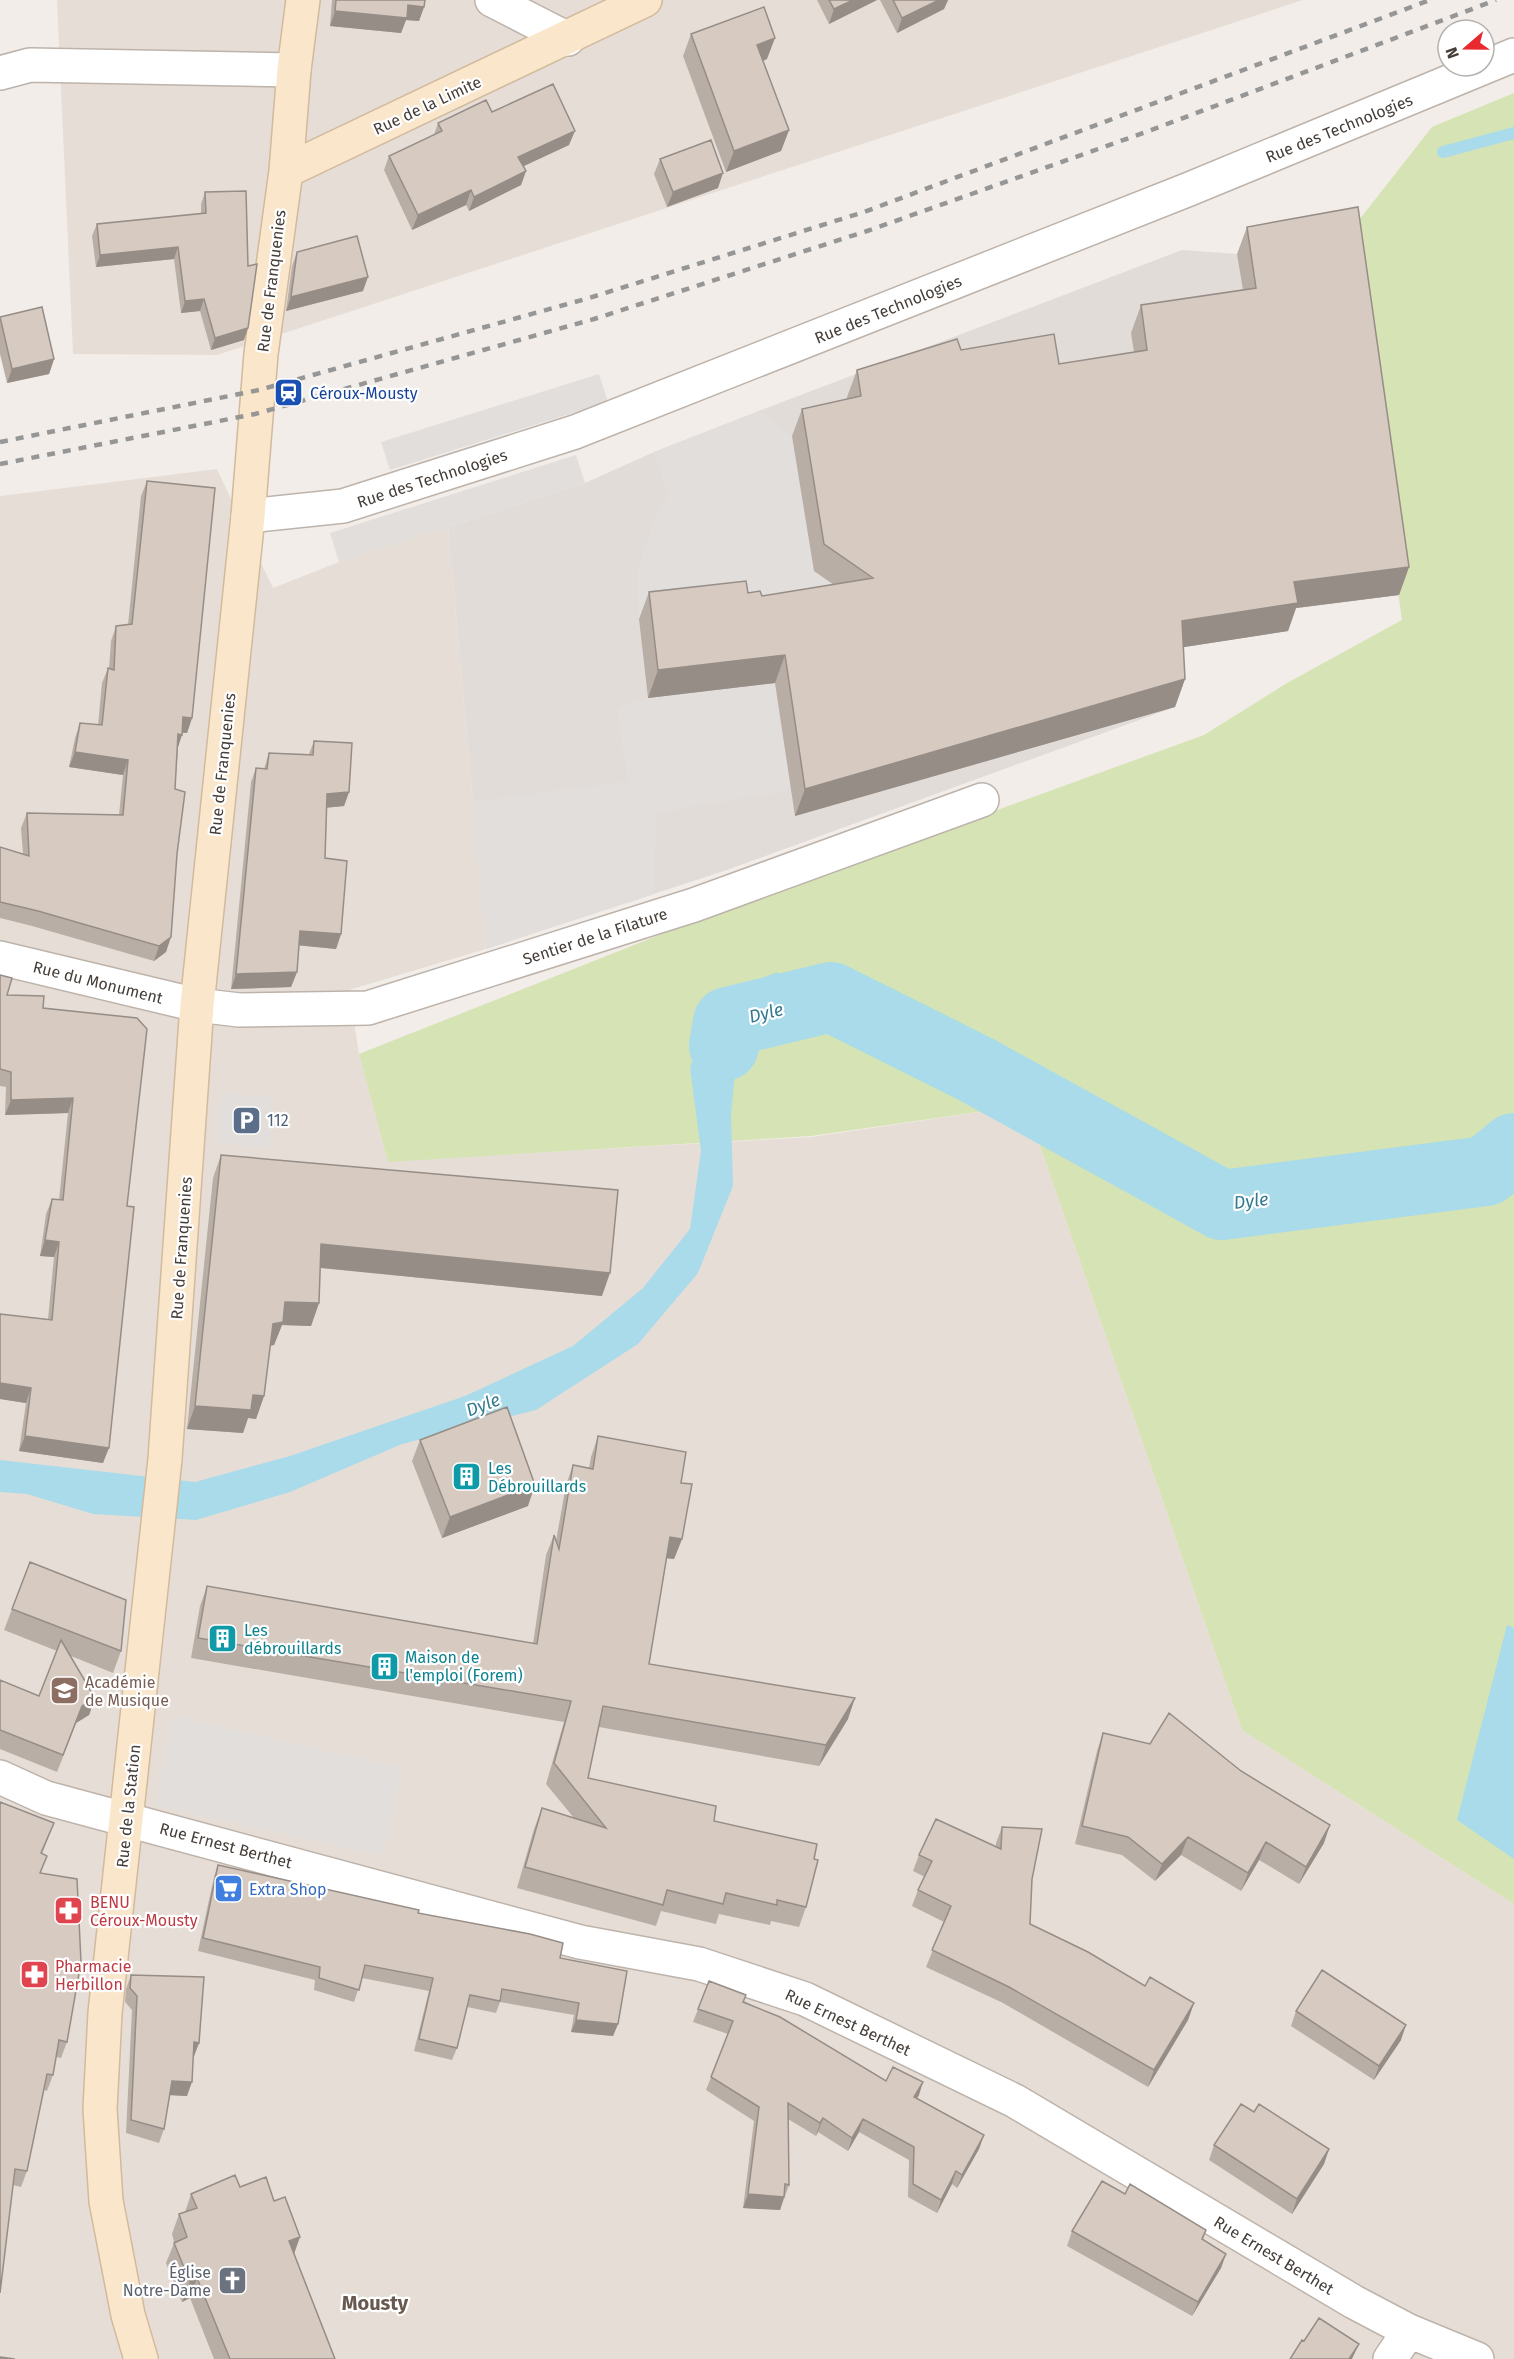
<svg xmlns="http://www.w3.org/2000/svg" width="1514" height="2359" viewBox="0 0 1514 2359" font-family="'Fira Sans',sans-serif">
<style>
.residential{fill:#e6ded6}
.industrial{fill:#e2dcd9}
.green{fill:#d6e3b4}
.parking{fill:#e1dedc}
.water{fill:#a9dbea}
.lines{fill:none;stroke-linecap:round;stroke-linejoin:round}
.stream{stroke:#a9dbea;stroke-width:12}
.river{stroke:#a9dbea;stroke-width:70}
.street-casing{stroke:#bdb3ab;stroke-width:36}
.secondary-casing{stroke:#d1ba9d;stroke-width:36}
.street{stroke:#fff;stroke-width:33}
.secondary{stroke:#fae6ca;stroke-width:33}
.rail{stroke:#969696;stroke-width:4.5;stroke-dasharray:8 8;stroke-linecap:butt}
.wall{fill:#b8aea6}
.shaded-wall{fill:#968d87}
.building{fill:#d6cac1;stroke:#968d87;stroke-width:1.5}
.labels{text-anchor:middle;stroke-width:4.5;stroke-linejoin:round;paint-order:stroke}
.street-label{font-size:16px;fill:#453d37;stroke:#fff}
.transit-label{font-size:16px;fill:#164399;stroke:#fff;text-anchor:start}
.service-label{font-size:16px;fill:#4e5e75;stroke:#fff;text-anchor:start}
.culture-label{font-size:16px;fill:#0d838f;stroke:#fff;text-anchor:start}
.education-label{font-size:16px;fill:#785e54;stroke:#fff;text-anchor:start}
.shop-label{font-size:16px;fill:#366cbe;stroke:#fff;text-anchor:start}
.health-label{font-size:16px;fill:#be3a42;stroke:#fff;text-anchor:start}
.worship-label{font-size:16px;fill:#5b616d;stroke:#fff;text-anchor:end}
.water-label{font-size:18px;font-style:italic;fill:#337a91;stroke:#fff}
.quarter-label{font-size:20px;font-weight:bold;fill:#67594f;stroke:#fff}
</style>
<rect width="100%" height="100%" fill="#f2ede8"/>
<path class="residential" d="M57,0H1303L217,355L73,354Z
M217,469L273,588L339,562L448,527L486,949L349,990L359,1054L388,1161L812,1137L1026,1105L1242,1730L1514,1904V2359H0V496Z"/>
<path class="industrial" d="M1182,250L1237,254L1399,595L1284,610L1288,631L1172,649L1175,707L727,870L486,949L448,527L585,483L654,452L759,411Z"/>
<path class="green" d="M1514,93V1904L1242,1730L1026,1105L811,1136L388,1162L359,1054L735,905L1204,735L1287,683L1402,620L1348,234L1432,127Z"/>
<path class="parking" d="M599,374L608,402L390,470L381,442Z
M759,411L792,436L863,606L639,619L637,573L655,517L668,495L654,452Z
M576,455L585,483L339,562L330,533Z
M776,684L791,790L656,813L654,894L486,949L472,802L628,781L617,708L648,698Z
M222,1092L274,1098L269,1148L217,1142Z
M174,1716L402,1768L383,1856L155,1805Z"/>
<path class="water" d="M777,972L805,1015H784L751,1028L736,1063L731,1114L733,1186L698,1273L638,1344L536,1410L402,1444L290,1492L196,1520L93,1514L27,1494L0,1492V1460L195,1482L290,1456L465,1396L573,1346L643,1288L690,1229L701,1151L690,1068L713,1000Z
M1507,1625L1514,1628V1859L1457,1820Z"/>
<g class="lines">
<path class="stream" d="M1443,152L1514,133"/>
<path class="river" d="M724,1046L728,1022L831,997L977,1070L1222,1205L1486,1171L1514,1148"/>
<defs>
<path id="street" d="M492,0L568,39
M0,73L30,65L294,70
M248,516L343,506L575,432L1187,190L1514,55
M0,958L197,1005L239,1010L368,1008L694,905L982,800
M0,1777L46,1798L580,1942L699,1964L805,1999L1015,2101L1354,2302L1409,2331L1477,2359
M1390,2359L1409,2331"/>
<path id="secondary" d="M286,171L645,0
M141,2359L128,2315L106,2201L100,2109L105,2013L165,1459L197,1005L248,516L261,354L286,171L294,70L303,0"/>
</defs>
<use href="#street" class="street-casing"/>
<use href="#secondary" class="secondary-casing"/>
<use href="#street" class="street"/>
<use href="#secondary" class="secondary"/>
<path class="rail" d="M0,442L259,390L589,298L864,212L1430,0
M0,464L255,414L594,319L870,230L1146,132L1496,0"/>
</g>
<path class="wall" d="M332,0H425L424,7L419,21L406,20L401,33L330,26Z
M817,0H877L829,24Z
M880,0H948L944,9L897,33Z
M691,34L767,59L763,61L789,130L781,151L726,172L683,56Z
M492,112L569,145L524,166L526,171L521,185L469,211L466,205L412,230L384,170L389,156L434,135L438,123Z
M660,159L718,188L667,207L654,174Z
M205,192L244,340L211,350L200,311L181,313L174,259L96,267L92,236L97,224L201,214V204Z
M1247,227L1409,567L1399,595L1296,608L1288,631L1183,647L1185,679L1175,707L795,816L775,683L648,698L639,619L649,592L748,593L762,596L834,585L814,571L792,436L802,409L847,399V397L857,370L961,350L1059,364L1134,352L1131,333L1141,305L1243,290L1237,254Z
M297,252L363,291L286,311L292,266Z
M0,317L54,359L49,374L7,383L0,354Z
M147,481L192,718L187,733H182L178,747L175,789L177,854L166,952L154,961L32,926L0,918V847L23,854L21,828L27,813L119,815L123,775L69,767L75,738L80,723L98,725L102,683L108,668L109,669L111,641L116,626L128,625L141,496Z
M314,741L349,792L344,806L326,808L325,858L341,934L336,949L299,945L297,972L291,987L231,989L251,782L256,768L264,769L269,753L309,754Z
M0,975L7,995L43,1008L127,1206L103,1463L19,1451L26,1403L0,1399V1314L48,1319L54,1257L40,1256L46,1214L52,1199L59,1200L68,1113L5,1115L6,1087L0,1086Z
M221,1155L602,1296L320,1268L319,1303L311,1326L282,1325L274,1345L270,1346L264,1396L256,1419L248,1418L243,1433L187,1429L213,1178Z
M598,1436L681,1483L682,1539L674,1559L667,1558L649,1664L848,1719L819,1766L599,1727L588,1778L714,1821L814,1859L806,1907L799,1927L771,1921L770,1925L719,1914L716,1924L661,1911L656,1926L517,1888L534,1829L542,1808L574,1818L546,1784L564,1722L191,1658L200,1606L207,1586L533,1644L546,1555L554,1535L556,1541L566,1485L573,1465L589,1468L591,1457Z
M420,1440L528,1506L442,1538L412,1461Z
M30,1562L121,1651L113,1673L71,1656L95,1698L89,1715L76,1723L57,1772L0,1749V1680L39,1696L57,1651L4,1630Z
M1103,1733L1324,1843L1299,1884L1259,1860L1241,1891L1181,1855L1155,1881L1122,1855L1075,1844L1097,1751Z
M0,1802L54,1823L42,1854L40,1873L67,2042L61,2058L56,2057L53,2075L47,2091L44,2090L27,2171L21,2187L13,2185Z
M1002,1827L1032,1879L1030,1924L1145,1986L1194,2003L1188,2020L1148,2087L1003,2003L926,1967L944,1922L912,1906L918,1890L925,1877L913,1871L919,1855L996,1847V1843Z
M218,1865L418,1913L560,1958L618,2024L613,2036L571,2032L574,2015L500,2002L496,2013L467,2007L457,2048L452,2060L414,2051L429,1991L362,1978L354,2002L314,1990L315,1980L198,1951L214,1877Z
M131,1975L199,2043L194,2056H193L187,2096L170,2095L164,2129L159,2143L126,2133L132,2010L125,2002L126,1989Z
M709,1981L886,2081L919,2095L917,2098L984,2135L979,2149L957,2188L952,2184L937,2213L908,2197L909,2160L859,2132L848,2151L818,2132L816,2136L788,2119L789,2185L780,2210L743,2208L754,2121L706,2090L728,2034L693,2022Z
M1296,2011L1401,2040L1374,2080L1291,2026Z
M1254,2112L1329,2149L1324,2164L1292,2214L1209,2160L1214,2145Z
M240,2187L274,2201L335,2359H214L190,2298L182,2302L166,2263L174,2243V2242L172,2234L179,2214L185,2212L191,2194Z
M1125,2194L1206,2230L1203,2240L1226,2254L1221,2268L1192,2316L1067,2246L1072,2231Z"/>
<path class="shaded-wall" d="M853,0H877L829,24L834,9Z
M939,0H948L944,9L897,33L902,18Z
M408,5L424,7L419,21L406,20L401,33L330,26L335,11Z
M775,38L767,59L749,66L757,45Z
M789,130L781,151L726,172L734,151Z
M575,131L569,145L513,171L518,157Z
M526,171L521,185L469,211L474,197Z
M723,173L718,188L667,207L673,192Z
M471,190L466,205L412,230L418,215Z
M178,247L174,259L96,267L100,255Z
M368,277L363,291L286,311L291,297Z
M204,299L200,311L181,313L185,301Z
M248,328L244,340L211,350L215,338Z
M54,359L49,374L7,383L12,369Z
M1409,567L1399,595L1296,608L1288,631L1172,649L1182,621L1294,582Z
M785,655L775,683L648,698L658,670Z
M1185,679L1175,707L795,816L805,789Z
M183,717L192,718L187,733L178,732Z
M178,734L182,735L177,750Z
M75,752L128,760L123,775L69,767Z
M349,792L344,806L321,808L327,794Z
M300,931L341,934L336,949L295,945Z
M171,937L166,952L154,961L159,946Z
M297,972L291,987L231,989L236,974Z
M73,1098L68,1113L5,1115L11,1100Z
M45,1240L59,1242L54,1257L40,1256Z
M321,1244L610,1273L602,1296L313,1267Z
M285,1302L319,1303L311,1326L282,1325L274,1345L264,1347L273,1324Z
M0,1383L31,1388L26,1403L0,1399Z
M253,1395L264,1396L256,1419L248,1418L243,1433L187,1429L195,1406Z
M25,1436L109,1448L103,1463L19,1451Z
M535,1485L528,1506L442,1538L450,1517Z
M670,1537L682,1539L674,1559L663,1558Z
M95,1698L89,1715L76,1723L57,1772L82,1706Z
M855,1698L848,1719L819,1766L826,1745Z
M1330,1825L1324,1843L1299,1884L1306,1867Z
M1188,1837L1181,1855L1155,1881L1162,1864Z
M1266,1842L1259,1860L1241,1891L1248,1873Z
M1194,2003L1188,2020L1148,2087L1154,2070Z
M576,2020L618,2024L613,2036L571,2032Z
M1406,2025L1401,2040L1374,2080L1379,2066Z
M194,2042L199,2043L194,2056H189Z
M172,2081L192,2082L187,2096L167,2095Z
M923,2082L919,2095L910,2110L914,2097Z
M823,2118L818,2132L816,2136L820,2123Z
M863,2119L859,2132L848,2151L852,2138Z
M984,2135L979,2149L957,2188L962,2175Z
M1329,2149L1324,2164L1292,2214L1297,2199Z
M956,2171L952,2184L937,2213L941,2200Z
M748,2194L784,2197L780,2210L743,2208Z
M300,2237L293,2257L289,2241Z
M1226,2254L1221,2268L1192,2316L1198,2302Z
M197,2278L190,2298L182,2302L190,2282Z
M1359,2344L1352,2359H1349Z"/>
<path class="building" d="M336,0H425L424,7L408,5L407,18L335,11Z
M829,0H853L834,9Z
M893,0H939L902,18Z
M764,7L775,38L757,45L789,130L734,151L691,34Z
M553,84L575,131L518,157L526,171L474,197L471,190L418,215L389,156L442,131L438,123L486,100L492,112Z
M711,140L723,173L673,192L660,159Z
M246,191L248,266L257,264L248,328L215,338L204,299L185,301L178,247L100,255L97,224L206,213L205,192Z
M1358,207L1409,567L1294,582L1298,603L1182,621L1185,679L805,789L785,655L658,670L649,592L746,581L748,593L760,591L762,596L873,578L824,544L802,409L861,396L857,370L957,339L961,350L1054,334L1059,364L1147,350L1141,305L1256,288L1247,227Z
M357,236L368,277L291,297L297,252Z
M42,307L54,359L12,369L0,317Z
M147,481L215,488L192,718L183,717L182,735L178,734L175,789L185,792L177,854L171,937L159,946L38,911L0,902V847L29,856L27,813L123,815L128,760L75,752L80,723L102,725L108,668L114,670L116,626L132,624Z
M314,741L352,743L349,792L327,794L325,858L347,861L341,934L300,931L297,972L236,974L256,768L267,769L269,753L313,755Z
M0,975L12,978L7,995L44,996L43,1008L137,1018L147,1029L127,1206L134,1207L109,1448L25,1436L31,1388L0,1383V1314L52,1320L59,1242L45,1240L52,1199L63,1200L73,1098L11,1100V1072L0,1069Z
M221,1155L618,1190L610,1273L321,1244L319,1303L285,1302L283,1322L273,1324L264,1396L253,1395L251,1410L195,1406Z
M507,1407L535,1485L450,1517L420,1440Z
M598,1436L686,1452L681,1483L692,1484L682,1539L670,1537L649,1664L855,1698L826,1745L603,1706L588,1778L716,1806L714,1821L817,1844L814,1859L818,1860L806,1907L777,1900V1905L726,1893L723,1904L667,1890L663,1905L525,1867L542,1808L606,1828L554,1763L571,1701L198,1638L207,1586L537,1644L554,1535L559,1549L573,1465L593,1469Z
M30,1562L126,1600L121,1651L12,1609Z
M61,1640L95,1698L82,1706L63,1755L0,1730V1680L39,1696Z
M1169,1713L1241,1771L1330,1825L1306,1867L1266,1842L1248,1873L1188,1837L1162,1864L1128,1837L1082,1826L1103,1733L1150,1744Z
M0,1802L54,1823L41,1853L47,1856L40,1873L77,1879L81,1962L67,2042L59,2040L53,2075L47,2074L27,2171L15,2169L0,2293Z
M936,1819L1001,1849L1002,1827L1042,1829L1032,1879L1030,1924L1088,1952L1145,1986L1150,1977L1194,2003L1154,2070L1009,1987L932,1950L951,1906L918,1890L932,1861L919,1855Z
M218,1865L419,1910L418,1913L530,1934L563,1943L560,1958L627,1971L618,2024L576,2020L579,2003L502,1989L500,2001L470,1995L457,2048L419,2039L433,1978L365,1965L359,1990L319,1978L320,1967L203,1938Z
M1322,1970L1406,2025L1379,2066L1296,2011Z
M131,1975L204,1977L199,2043L194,2042L192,2082L172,2081L164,2129L131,2120L137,1996L130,1988Z
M709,1981L746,1995L743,2002L780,2017L886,2081L893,2067L923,2082L914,2097L984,2135L962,2175L956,2171L941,2200L913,2184L914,2147L863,2119L852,2138L823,2118L820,2123L788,2103L789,2185L785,2184L784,2197L748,2194L759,2107L711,2077L733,2021L698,2009Z
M1241,2104L1254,2112L1259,2104L1329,2149L1297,2199L1214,2145Z
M235,2175L240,2187L266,2177L274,2201L285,2197L300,2237L289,2241L335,2359H230L197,2278L190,2282L174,2243L187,2237L179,2214L197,2208L191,2194Z
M1102,2181L1125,2194L1130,2184L1206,2230L1202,2239L1226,2254L1198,2302L1072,2231Z
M1319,2318L1359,2344L1349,2359H1290L1302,2340L1304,2341Z
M0,2357L15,2359H0Z"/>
<defs>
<symbol id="station-square" viewBox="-11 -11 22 22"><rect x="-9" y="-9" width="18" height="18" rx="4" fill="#1a4fb4" stroke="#fff"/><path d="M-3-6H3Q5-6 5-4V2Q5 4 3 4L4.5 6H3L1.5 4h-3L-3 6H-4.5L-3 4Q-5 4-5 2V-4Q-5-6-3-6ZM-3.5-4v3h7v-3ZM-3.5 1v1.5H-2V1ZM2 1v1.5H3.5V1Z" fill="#fff"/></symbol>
<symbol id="parking-square" viewBox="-11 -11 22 22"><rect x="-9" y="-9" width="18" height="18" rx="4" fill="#5c6f8a" stroke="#fff"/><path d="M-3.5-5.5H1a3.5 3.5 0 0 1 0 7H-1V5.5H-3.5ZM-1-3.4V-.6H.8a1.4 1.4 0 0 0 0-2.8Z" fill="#fff"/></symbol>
<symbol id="building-square" viewBox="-11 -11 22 22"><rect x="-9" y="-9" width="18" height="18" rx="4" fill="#0f9aa8" stroke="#fff"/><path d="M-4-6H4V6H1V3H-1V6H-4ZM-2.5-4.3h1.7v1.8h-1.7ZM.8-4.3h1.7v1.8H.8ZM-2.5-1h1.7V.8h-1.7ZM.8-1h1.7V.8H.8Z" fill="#fff"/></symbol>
<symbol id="school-square" viewBox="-11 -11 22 22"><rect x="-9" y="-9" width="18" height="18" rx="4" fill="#8d6e63" stroke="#fff"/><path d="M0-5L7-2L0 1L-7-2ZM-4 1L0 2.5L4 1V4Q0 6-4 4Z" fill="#fff"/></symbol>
<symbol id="supermarket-square" viewBox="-11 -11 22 22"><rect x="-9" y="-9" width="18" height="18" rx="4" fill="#3f7fe0" stroke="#fff"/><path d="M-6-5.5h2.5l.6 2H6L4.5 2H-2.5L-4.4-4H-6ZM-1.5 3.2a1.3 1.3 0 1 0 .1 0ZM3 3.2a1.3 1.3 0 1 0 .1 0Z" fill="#fff"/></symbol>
<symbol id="pharmacy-square" viewBox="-11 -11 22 22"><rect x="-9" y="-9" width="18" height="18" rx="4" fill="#e0444e" stroke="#fff"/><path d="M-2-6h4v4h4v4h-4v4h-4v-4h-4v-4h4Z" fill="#fff"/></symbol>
<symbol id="church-square" viewBox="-11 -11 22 22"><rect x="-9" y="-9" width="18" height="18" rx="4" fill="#6b7280" stroke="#fff"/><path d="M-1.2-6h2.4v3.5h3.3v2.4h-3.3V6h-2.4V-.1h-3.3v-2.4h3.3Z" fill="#fff"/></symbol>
</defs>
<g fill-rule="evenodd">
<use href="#station-square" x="272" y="376" width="33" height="33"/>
<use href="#parking-square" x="230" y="1104" width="33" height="33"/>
<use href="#building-square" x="450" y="1460" width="33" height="33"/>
<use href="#building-square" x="206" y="1622" width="33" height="33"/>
<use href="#building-square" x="368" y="1650" width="33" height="33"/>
<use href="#school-square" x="48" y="1674" width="33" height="33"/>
<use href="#supermarket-square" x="212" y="1872" width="33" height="33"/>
<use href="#pharmacy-square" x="52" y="1894" width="33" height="33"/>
<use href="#pharmacy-square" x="18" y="1958" width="33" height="33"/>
<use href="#church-square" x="216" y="2264" width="33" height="33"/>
</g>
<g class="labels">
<g class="street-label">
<text transform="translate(427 105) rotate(-25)" y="6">Rue de la Limite</text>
<text transform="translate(1339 128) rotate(-22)" y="6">Rue des Technologies</text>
<text transform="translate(271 281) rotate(-83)" y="6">Rue de Franquenies</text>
<text transform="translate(888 309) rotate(-22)" y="6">Rue des Technologies</text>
<text transform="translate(432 478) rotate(-18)" y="6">Rue des Technologies</text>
<text transform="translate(222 764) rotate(-84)" y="6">Rue de Franquenies</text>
<text transform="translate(595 936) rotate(-18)" y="6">Sentier de la Filature</text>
<text transform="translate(98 982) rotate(14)" y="6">Rue du Monument</text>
<text transform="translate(181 1248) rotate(-86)" y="6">Rue de Franquenies</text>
<text transform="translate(128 1806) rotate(-84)" y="6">Rue de la Station</text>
<text transform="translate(226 1845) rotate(15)" y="6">Rue Ernest Berthet</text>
<text transform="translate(848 2022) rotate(25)" y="6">Rue Ernest Berthet</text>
<text transform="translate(1274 2255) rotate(31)" y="6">Rue Ernest Berthet</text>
</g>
<g class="transit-label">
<text x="310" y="399">Céroux-Mousty</text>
</g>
<g class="service-label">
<text x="267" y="1126">112</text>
</g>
<g class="culture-label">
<text x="488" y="1474">Les<tspan x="488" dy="18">Débrouillards</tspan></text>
<text x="244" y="1636">Les<tspan x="244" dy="18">débrouillards</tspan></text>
<text x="405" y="1663">Maison de<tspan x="405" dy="18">l'emploi (Forem)</tspan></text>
</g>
<g class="education-label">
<text x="85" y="1688">Académie<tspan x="85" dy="18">de Musique</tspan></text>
</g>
<g class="shop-label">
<text x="249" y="1895">Extra Shop</text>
</g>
<g class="health-label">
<text x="90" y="1908">BENU<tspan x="90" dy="18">Céroux-Mousty</tspan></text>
<text x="55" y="1972">Pharmacie<tspan x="55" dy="18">Herbillon</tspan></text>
</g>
<g class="worship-label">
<text x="211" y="2278">Église<tspan x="211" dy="18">Notre-Dame</tspan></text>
</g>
<g class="water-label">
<text transform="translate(766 1013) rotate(-14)" y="6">Dyle</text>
<text transform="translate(1251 1201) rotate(-7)" y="6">Dyle</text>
<text transform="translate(483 1405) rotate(-21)" y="6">Dyle</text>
</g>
<g class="quarter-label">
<text x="375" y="2310">Mousty</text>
</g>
</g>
<g transform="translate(1466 48) rotate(250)"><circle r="28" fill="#ffffff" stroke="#b5b1af" stroke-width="1.5"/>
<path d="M0-4.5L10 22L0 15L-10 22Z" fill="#e8292e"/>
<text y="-9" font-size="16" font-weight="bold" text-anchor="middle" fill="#453d37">N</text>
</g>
</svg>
